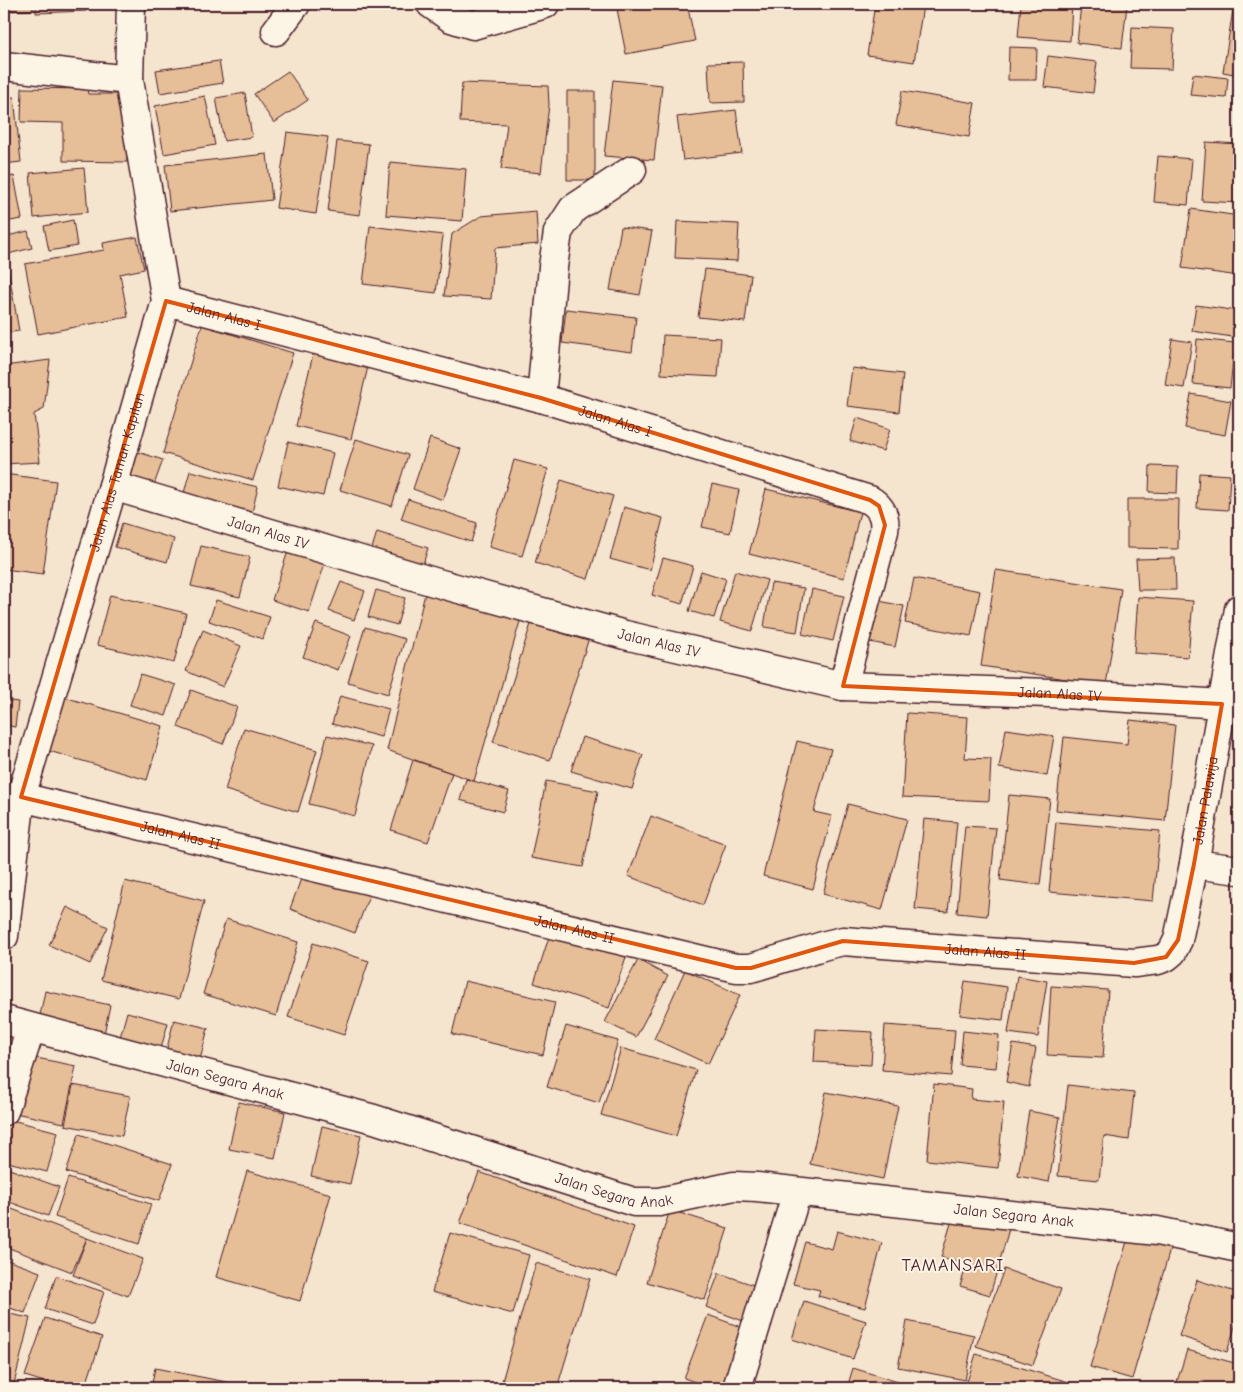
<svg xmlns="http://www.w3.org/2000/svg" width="1243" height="1392" viewBox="0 0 1243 1392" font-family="'Comic Neue',sans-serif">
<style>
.building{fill:#e6be97;stroke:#4a1f2b}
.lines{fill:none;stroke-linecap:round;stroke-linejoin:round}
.minor-casing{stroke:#4a1f2b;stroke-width:31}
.minor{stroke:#fcf5e5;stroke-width:28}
.marked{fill:none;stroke:#e0560e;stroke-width:4;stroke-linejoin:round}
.labels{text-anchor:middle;stroke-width:4;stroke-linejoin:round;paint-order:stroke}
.street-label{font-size:15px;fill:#4a1f2b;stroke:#fcf5e5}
.quarter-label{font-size:18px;letter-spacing:1px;fill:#4a1f2b;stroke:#fcf5e5}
</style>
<rect width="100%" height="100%" fill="#f5e4ce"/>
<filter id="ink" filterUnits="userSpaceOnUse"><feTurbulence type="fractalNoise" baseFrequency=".02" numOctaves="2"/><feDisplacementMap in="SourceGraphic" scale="10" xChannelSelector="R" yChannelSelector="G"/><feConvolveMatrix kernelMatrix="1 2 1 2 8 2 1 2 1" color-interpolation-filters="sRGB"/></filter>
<g filter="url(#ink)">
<path class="building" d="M4,4H33V10L4,11Z
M36,4H86V11L36,13Z
M616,4H687L695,41L626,54Z
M875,4H905L923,6L914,62L867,55Z
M1021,4H1072L1070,41L1018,37Z
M1081,4H1113L1127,5L1122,48L1077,43Z
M1233,10L1239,11V75L1223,72Z
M1132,27L1174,29L1172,69L1130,68Z
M1009,47L1037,48L1036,80H1008Z
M1048,56L1097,62L1093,93L1044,87Z
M219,61L223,83L160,93L156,70Z
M743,62L744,102L710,103L708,63Z
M288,71L308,100L274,123L254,94Z
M1193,74L1228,78L1226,98L1190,95Z
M613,80L662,85L654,160L604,156Z
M462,83L548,86L549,105L541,173L501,169L507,124L460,122Z
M22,88L87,89L88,94H127V162L63,161V123L21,122Z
M567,91H595V180H567Z
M902,91L975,103L969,137L896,125Z
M245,93L252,137L224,141L216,98Z
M205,96L215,145L164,154L155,106Z
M14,97L21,162L4,164V98Z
M736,110L742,153L683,160L677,117Z
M287,132L328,137L316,214L276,208Z
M337,141L369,144L360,215L328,211Z
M1206,142L1239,144V203L1202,201Z
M267,154L272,200L170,211L165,165Z
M1158,156L1192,159L1188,205L1154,202Z
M390,162L466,169L462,221L386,215Z
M84,168L88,212L34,218L30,173Z
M14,176L22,219L4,222V178Z
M1191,209L1239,216V276L1182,268Z
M536,211L538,244L495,248L491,299L444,296L452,234L481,216Z
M73,220L77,246L49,251L44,226Z
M677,221L739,224L737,261L675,258Z
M370,226L443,235L436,293L363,284Z
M621,227L652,231L640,295L610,290Z
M28,231L32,248L4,255V237Z
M137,237L144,269L120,274L128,317L38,334L25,264L104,250L103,243Z
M4,262H7L19,331L4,333Z
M705,269L751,275L745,322L698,317Z
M1196,305L1239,311V338L1192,331Z
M566,309L636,317L632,352L562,343Z
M202,325L293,353L253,480L163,453Z
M663,335L721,338L718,377L661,374Z
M1172,339L1192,342L1184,388L1165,385Z
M1197,339L1235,343L1230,388L1193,384Z
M315,346L370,358L351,439L296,426Z
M50,360L44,409L34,414L40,462L4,464V366Z
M852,368L903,374L899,412L847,406Z
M1191,394L1231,401L1225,435L1185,428Z
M857,418L890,429L883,451L850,441Z
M430,438L461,449L443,500L413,489Z
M356,439L408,455L392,506L340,490Z
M288,442L333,453L323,496L278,486Z
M135,451L163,460L151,493L124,484Z
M514,460L548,469L522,556L489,547Z
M1150,466L1178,467L1177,493L1149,492Z
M190,471L258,487L251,517L182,500Z
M1199,473L1230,475L1228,510L1197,508Z
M4,474L56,481L43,574L4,569Z
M561,480L613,496L588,579L535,563Z
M712,484L739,490L730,533L702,527Z
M766,489L860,512L844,578L749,554Z
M408,499L477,523L471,542L401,519Z
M1127,499H1179L1178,549L1127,548Z
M624,507L663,518L650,570L610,559Z
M122,523L174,539L167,562L115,547Z
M377,532L428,548L420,574L369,558Z
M201,546L250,557L240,597L191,586Z
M289,548L326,560L309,612L272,600Z
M663,558L693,566L682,604L652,595Z
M1175,558L1176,590H1138L1136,559Z
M996,570L1121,589L1106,685L981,666Z
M701,571L726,579L714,618L689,611Z
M735,571L767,580L752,631L720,622Z
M914,578L980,591L971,636L905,623Z
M4,580H7L4,622Z
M428,581L523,611L474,781L387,750Z
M341,582L365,591L354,620L329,611Z
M771,583L804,588L797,632L764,627Z
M812,589L844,596L833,641L802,634Z
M376,590L405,598L397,625L368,617Z
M110,595L186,613L174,663L97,645Z
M1138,597L1193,601L1188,657L1134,653Z
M216,600L270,617L263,639L209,621Z
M874,600L904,606L895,647L865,641Z
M316,623L351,636L338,670L303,657Z
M531,624L588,641L550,760L493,742Z
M365,627L405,639L388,694L348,682Z
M203,630L241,646L223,687L186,671Z
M140,674L176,685L166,716L130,705Z
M191,690L237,707L223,744L178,727Z
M54,694L163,726L147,780L39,748Z
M340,696L389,709L381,737L332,724Z
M4,700L18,702L15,727L4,725Z
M907,713L968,717L965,758L991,759L989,801L902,797Z
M1130,720L1175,725L1165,821L1056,810L1064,737L1127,744Z
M244,728L317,750L298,812L225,790Z
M1006,729L1054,736L1047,776L999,768Z
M327,735L372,746L355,816L309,804Z
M582,737L643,755L632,789L571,771Z
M797,741L831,749L814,812L832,816L813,889L763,876Z
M413,760L452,773L428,842L391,830Z
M466,779L509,791L503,812L460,800Z
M546,781L598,791L583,867L531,858Z
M1009,795L1050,799L1040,885L1000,880Z
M848,804L907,819L882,910L823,894Z
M651,816L726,844L703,905L628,876Z
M924,819L957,822L948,912L915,909Z
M1056,822L1160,831L1153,901L1049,892Z
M965,826L996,828L987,916L957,913Z
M306,865L371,890L355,933L290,909Z
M125,881L204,901L179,999L101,980Z
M67,907L108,927L90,964L49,945Z
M226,919L298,942L276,1016L203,994Z
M551,931L627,954L609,1008L534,983Z
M313,943L369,961L344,1035L288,1017Z
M638,960L668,976L636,1037L605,1022Z
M685,970L740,995L708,1064L654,1039Z
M1017,976L1047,981L1038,1037L1008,1033Z
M465,981L555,1002L543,1055L452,1034Z
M965,981L1007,987L1003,1020L960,1015Z
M1051,986L1108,990L1103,1058L1047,1055Z
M45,991L110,1005L103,1039L38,1025Z
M127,1012L168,1023L158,1059L117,1048Z
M174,1020L208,1028L200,1060L166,1052Z
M885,1025L955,1030L951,1076L882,1070Z
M566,1026L618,1041L599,1103L547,1087Z
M816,1029L873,1032L871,1065L814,1062Z
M963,1031L999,1035L996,1068L960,1065Z
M1013,1044L1036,1048L1029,1087L1006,1082Z
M621,1048L696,1070L676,1136L601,1115Z
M22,1055L76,1066L64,1123L10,1112Z
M934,1084L972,1089L971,1099L1004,1102L998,1168L927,1160Z
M73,1085L130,1096L122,1136L65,1125Z
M1068,1085L1134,1093L1129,1140L1104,1136L1099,1180L1058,1176Z
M826,1092L898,1106L883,1179L810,1164Z
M239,1102L285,1112L275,1158L229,1149Z
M1029,1111L1060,1117L1049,1182L1018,1176Z
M4,1118L58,1132L47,1172L4,1161Z
M322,1126L361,1135L350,1184L311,1176Z
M79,1134L172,1164L159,1201L66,1172Z
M4,1167L59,1187L48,1216L4,1200Z
M247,1171L331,1194L300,1301L216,1277Z
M479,1172L634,1227L617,1277L460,1223Z
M68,1178L151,1204L139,1244L55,1217Z
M4,1206L87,1238L72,1272L4,1246Z
M670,1210L728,1228L705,1300L647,1282Z
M954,1213L1009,1229L990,1295L960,1286L967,1264L941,1257Z
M837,1231L882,1243L865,1308L818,1296L820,1290L793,1284L805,1242L832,1249Z
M1130,1231L1172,1243L1132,1379L1090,1367Z
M450,1233L529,1255L513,1314L432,1292Z
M87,1238L143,1259L128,1296L73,1275Z
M4,1259L40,1272L25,1313L4,1306Z
M536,1263L590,1279L557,1388H500Z
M1004,1269L1061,1289L1033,1365L976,1346Z
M719,1273L765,1289L751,1324L706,1307Z
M56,1276L104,1292L93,1325L45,1309Z
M1197,1280L1239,1293V1314L1227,1352L1179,1336Z
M804,1301L866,1321L853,1359L792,1339Z
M4,1313L30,1318L13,1388H4Z
M708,1315L749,1330L727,1388H711L684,1378Z
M45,1318L102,1337L85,1388H63L25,1376Z
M907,1321L974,1335L965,1380L898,1367Z
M1187,1350L1238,1364L1231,1388H1175Z
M976,1354L1085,1387L1084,1388H965Z
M155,1368L257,1388H151Z
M853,1368L917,1388H847Z"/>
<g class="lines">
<defs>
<g id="minor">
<path d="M431,4L451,18L473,25L545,4"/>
<path d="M276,31L296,4"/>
<path d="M4,66L129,80"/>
<path id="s1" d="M166,301L541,398L870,500C881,507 886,517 884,531L843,686"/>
<path d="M541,398L553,267L558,232L573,209L632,170"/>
<path id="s2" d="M113,486L434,582L625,635L843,686L1049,693L1222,704"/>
<path id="s3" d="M21,797L736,968H751L826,945L843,941L1134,963L1158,960L1166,957L1172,952L1178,940L1194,864L1239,609"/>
<path d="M1194,864L1239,870"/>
<path id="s4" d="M4,936L21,797L113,486L166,301L129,80L131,4"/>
<path id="s5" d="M4,1020L374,1119L634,1202H659L734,1186L757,1187L1157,1231L1239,1248"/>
<path d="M4,1111L31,1028"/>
<path d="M737,1388L797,1192"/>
</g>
</defs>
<use href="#minor" class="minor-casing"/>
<use href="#minor" class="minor"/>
</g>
</g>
<path class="marked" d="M166,301L541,398L870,500L879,506L885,525L843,686L1222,704L1194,864L1178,940L1166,957L1134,963L843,941L751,968H736L21,797Z"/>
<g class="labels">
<g class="street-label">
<text dy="5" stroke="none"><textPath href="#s1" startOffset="60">Jalan Alas I</textPath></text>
<text dy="5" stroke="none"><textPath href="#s1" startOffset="465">Jalan Alas I</textPath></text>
<text dy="5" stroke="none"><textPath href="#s4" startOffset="479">Jalan Alas Taman Kapitan</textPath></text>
<text dy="5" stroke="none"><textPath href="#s2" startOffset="162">Jalan Alas IV</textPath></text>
<text dy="5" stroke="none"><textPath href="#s2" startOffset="568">Jalan Alas IV</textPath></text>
<text dy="5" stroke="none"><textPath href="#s2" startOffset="974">Jalan Alas IV</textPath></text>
<text dy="5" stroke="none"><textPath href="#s3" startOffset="1334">Jalan Palawija</textPath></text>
<text dy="5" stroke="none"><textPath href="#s3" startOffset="164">Jalan Alas II</textPath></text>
<text dy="5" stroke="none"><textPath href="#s3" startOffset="569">Jalan Alas II</textPath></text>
<text dy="5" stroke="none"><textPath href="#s3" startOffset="989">Jalan Alas II</textPath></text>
<text dy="5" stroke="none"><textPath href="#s5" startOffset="229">Jalan Segara Anak</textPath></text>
<text dy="5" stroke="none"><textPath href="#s5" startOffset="634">Jalan Segara Anak</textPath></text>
<text dy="5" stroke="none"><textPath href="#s5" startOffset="1039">Jalan Segara Anak</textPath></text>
</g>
<g class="quarter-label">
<text x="953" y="1271">TAMANSARI</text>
</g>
</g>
<rect width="1243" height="1392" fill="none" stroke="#fcf5e5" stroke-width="20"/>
<rect x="10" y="10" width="1223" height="1372" fill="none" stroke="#4a1f2b" stroke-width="2" filter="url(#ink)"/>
</svg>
